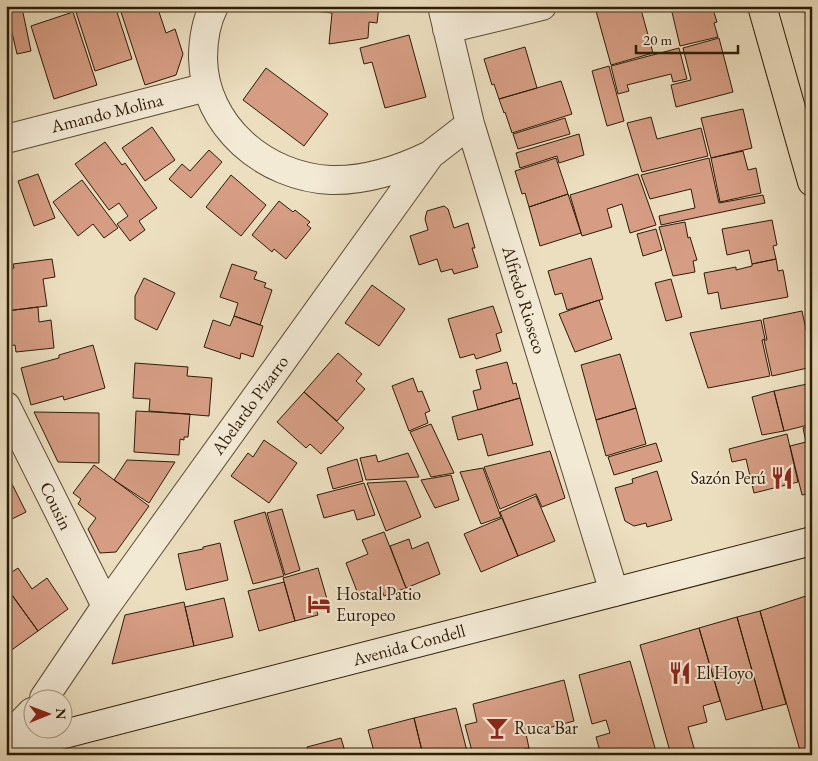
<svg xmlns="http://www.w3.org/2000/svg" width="818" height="761" viewBox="0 0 818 761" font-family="'EB Garamond',serif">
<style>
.building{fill:#d69d84;stroke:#2c1c05}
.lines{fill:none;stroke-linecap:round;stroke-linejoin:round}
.street-casing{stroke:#5c4d34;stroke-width:30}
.secondary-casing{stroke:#2c1c05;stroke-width:30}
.primary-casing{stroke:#2c1c05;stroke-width:30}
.path{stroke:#2c1c05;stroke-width:3;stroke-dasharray:1 2.5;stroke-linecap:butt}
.street{stroke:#f3ead6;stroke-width:28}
.secondary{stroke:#f3ead6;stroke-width:28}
.primary{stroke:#ecdfc0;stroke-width:28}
.labels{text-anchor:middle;stroke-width:4;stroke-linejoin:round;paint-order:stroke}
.street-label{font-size:18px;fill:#2c1c05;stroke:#f3ead6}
.poi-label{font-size:18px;fill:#2c1c05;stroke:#f3ead6;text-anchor:start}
</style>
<rect width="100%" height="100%" fill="#ecdfc0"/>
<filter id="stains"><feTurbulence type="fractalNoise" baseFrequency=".004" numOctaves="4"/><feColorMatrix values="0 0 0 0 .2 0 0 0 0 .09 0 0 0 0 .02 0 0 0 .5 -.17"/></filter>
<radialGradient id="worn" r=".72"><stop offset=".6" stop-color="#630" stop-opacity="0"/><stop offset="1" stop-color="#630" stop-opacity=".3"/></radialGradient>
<path class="building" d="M94,6H115L132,59L95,71L76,12Z
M119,6H157L166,33L175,29L183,54L176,75L145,85Z
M306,6H379L377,23L369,22L368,38L329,44L332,13L305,10Z
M613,6H640L653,53L611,65L596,11Z
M676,6H712L717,22L714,23L718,37L680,46L671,8Z
M22,8L31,51L17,54L7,11Z
M73,12L97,85L54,99L31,26Z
M409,35L426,97L385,108L372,62L364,64L360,48Z
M719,38L733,92L676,107L671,85L691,80L683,48Z
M525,47L537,88L499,99L494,84L492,85L484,59Z
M679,48L687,79L673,82L671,74L627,85L629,91L618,94L611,66Z
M609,66L624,121L607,126L592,71Z
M266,68L328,114L304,146L243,100Z
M561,81L572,114L512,133L505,112L504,113L499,99Z
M743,109L752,148L711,158L701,118Z
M651,117L657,139L701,128L708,156L642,172L627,123Z
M565,118L570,134L518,149L513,134Z
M152,127L175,160L145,181L122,148Z
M579,134L584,155L559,163L557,156L520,168L516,153Z
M105,142L122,165L125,163L157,208L139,221L145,230L130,241L117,224L128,216L119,203L109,210L75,164Z
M209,150L222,162L191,198L169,179L182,164L190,171Z
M743,151L748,170L756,168L761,193L720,202L711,158Z
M556,158L568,194L529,207L525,193L522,194L515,171Z
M709,158L719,203L763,195L765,203L661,225L659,216L695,208L691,189L650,199L641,175Z
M38,174L55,218L34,226L18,181Z
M638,174L656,225L630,233L622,204L607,209L612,227L582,236L570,195Z
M231,175L266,205L241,236L206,207Z
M82,180L118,228L104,238L93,224L78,236L53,202Z
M568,194L581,233L540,246L529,207Z
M279,201L293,212L295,210L310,222L307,225L311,228L286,259L274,249L272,252L252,235Z
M444,206L448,209L454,228L468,223L475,248H472L478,267L454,274L452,269L441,272L437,259L419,265L410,236L428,230L425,219L427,211Z
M772,220L777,245L773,246L776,259L752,264L749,250L727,255L722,229Z
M685,222L688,238L690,237L697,260L693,261L695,272L673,276L659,227Z
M656,229L662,250L643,256L637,234Z
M591,258L603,299L567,310L562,293L555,295L548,271Z
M52,259L55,277L43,279L47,306L6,311V269L14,268L13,264Z
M776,259L778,271L783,270L788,297L721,309L718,292L708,294L704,273L736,267V270L752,266V264Z
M232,264L257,272L254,279L266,283L264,287L272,290L260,325L234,316L238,303L220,297Z
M144,278L175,293L157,330L135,319V296Z
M671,279L682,317L666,321L655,283Z
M372,285L405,309L379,346L345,323Z
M599,300L612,339L575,352L559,314Z
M493,306L502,332L496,334L501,351L476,359L474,354L460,358L448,319Z
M38,307L39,322L51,320L54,348L16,352L15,345L7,346L6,311Z
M802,311L812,357V367L772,376L764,340H767L763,319Z
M234,316L263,326L253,357L241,353L240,359L204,347L213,320L230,326Z
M761,320L765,339L762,340L770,376L708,388L690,333Z
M93,345L105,388L64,400L63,396L31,405L21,368L59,358V355Z
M338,353L362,374L356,381L365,389L337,421L304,392Z
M620,354L636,408L596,420L581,365Z
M507,362L513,384L516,383L520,398L478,410L473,391L481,389L476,370Z
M135,363L188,367L187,376L212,378L209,416L149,411L150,399L133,398Z
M413,378L418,392L422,391L430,411L425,413L428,423L409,431L392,386Z
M812,383V424L784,431L774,391Z
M774,391L784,431L762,435L752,397Z
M304,392L344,428L321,454L310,444L306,448L277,422Z
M520,398L533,445L488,456L482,434L458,440L452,417Z
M636,408L646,444L606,456L596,420Z
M136,411L190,414L188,437H184V440L180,439L179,455L134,452Z
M34,412L99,413V463L58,462Z
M431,424L454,473L431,477L410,432Z
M812,426V493L802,495L790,446L806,442L803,428Z
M787,434L798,482L754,493L746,459L732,462L729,449Z
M264,440L297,463L269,503L231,476L248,453L253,457Z
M656,443L662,461L614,475L608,457Z
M550,451L565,498L542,507L536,494L500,509L484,467Z
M408,453L419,477L366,480L360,458L376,455L378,462Z
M357,459L363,481L333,489L327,468Z
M127,460L175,462L149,503L114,480Z
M94,465L149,506L116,552L100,553L88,529L96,518L78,504L81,499L73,493Z
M483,468L501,517L481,524L460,472Z
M657,471L672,520L647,527L646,523L634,526L625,521L615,488L633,483L632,479Z
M451,475L459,500L435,508L421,480Z
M8,476L26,512L6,522V477Z
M406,481L421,517L386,531L367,483Z
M364,483L375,515L357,520L354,510L324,518L317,495Z
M536,496L555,541L518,556L500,512Z
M282,509L300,570L285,575L267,513Z
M265,512L284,576L253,584L234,521Z
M502,518L518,556L481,572L464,534Z
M384,532L406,588L384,596L382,590L360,599L346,563L368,554L362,540Z
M409,539L412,549L428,542L440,574L406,588L390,546Z
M220,543L228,580L186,590L178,554L203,549V547Z
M18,568L32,589L47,578L68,609L38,631L6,587V576Z
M318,568L329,606L316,609L318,615L295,621L283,578Z
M284,582L295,621L259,631L248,591Z
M812,594V751L801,754L760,611Z
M12,595L38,631L6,654V599Z
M224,598L233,637L194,646L185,607Z
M184,602L194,646L112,664L125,615Z
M760,611L786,704L763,710L737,617Z
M737,617L763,710L726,720L699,628Z
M699,628L720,701L703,706L707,722L688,727L696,755H671L640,645Z
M630,661L657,755H601L596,737L610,733L606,720L592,724L579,675Z
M564,680L574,721L526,734L529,748L502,755H473L465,725L477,722L473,704Z
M456,708L468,755H423L414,718Z
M414,718L423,755H375L368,730Z
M341,738L346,755H297L308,752L307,747Z
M529,748L531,755H502Z"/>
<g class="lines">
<defs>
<path id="street" d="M214,6C206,22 203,41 203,58C204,126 265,177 331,180C366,181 399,170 430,155
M442,6L470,124L614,592
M447,29L542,6
M6,139L207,87
M6,406L106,606
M44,698L106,606L430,155L470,124
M6,739L32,712"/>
<path id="secondary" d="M6,749L812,541"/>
<path id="primary" d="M762,6L812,182"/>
</defs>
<use href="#street" class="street-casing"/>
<use href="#secondary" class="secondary-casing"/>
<use href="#primary" class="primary-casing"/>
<path class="path" d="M804,6L812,32"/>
<use href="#street" class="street"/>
<use href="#secondary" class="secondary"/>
<use href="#primary" class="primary"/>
</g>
<defs>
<symbol id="restaurant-bare" viewBox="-9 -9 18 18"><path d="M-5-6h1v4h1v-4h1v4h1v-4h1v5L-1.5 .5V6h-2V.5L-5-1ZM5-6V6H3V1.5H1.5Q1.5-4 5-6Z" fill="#8f2418" stroke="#f3ead6" stroke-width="2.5" paint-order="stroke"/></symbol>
<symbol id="hotel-bare" viewBox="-9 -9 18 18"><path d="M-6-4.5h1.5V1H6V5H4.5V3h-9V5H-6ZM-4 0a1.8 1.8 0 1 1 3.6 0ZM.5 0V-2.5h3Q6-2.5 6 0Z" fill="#8f2418" stroke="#f3ead6" stroke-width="2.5" paint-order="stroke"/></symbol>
<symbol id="bar-bare" viewBox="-9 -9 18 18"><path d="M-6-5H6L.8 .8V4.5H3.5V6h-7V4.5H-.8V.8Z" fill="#8f2418" stroke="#f3ead6" stroke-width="2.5" paint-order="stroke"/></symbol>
</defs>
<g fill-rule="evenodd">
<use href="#restaurant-bare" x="766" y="462" width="32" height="32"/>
<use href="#hotel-bare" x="303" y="588" width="32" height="32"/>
<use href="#restaurant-bare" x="664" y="657" width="32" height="32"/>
<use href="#bar-bare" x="481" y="712" width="32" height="32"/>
</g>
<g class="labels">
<g class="street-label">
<text transform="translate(107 113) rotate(-14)" y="6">Amando Molina</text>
<text transform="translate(524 300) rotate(73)" y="6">Alfredo Rioseco</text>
<text transform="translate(250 405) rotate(-54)" y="6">Abelardo Pizarro</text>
<text transform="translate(56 506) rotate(64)" y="6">Cousin</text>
<text transform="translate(409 645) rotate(-15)" y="6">Avenida Condell</text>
</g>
<g class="poi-label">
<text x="766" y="484" text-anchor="end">Sazón Perú</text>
<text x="336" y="600">Hostal Patio<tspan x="336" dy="21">Europeo</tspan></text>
<text x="696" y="679">El Hoyo</text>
<text x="514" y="734">Ruca Bar</text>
</g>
</g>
<rect width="818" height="761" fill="none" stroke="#ecdfc0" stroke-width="25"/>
<rect x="8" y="8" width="803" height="746" fill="none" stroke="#2c1c05" stroke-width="2.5"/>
<rect x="12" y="12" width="793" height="736" fill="none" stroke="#2c1c05"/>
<g transform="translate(48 714) rotate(89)"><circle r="24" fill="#f3ead6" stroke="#a39882"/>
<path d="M0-4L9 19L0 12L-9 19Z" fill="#8f2418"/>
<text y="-8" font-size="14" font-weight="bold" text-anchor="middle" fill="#2c1c05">N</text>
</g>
<path d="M636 45v8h102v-8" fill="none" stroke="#2c1c05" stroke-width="2.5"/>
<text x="643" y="45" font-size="15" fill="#2c1c05" stroke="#f3ead6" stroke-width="4" paint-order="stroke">20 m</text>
<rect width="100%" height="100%" filter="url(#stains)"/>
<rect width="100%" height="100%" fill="url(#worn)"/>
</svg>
